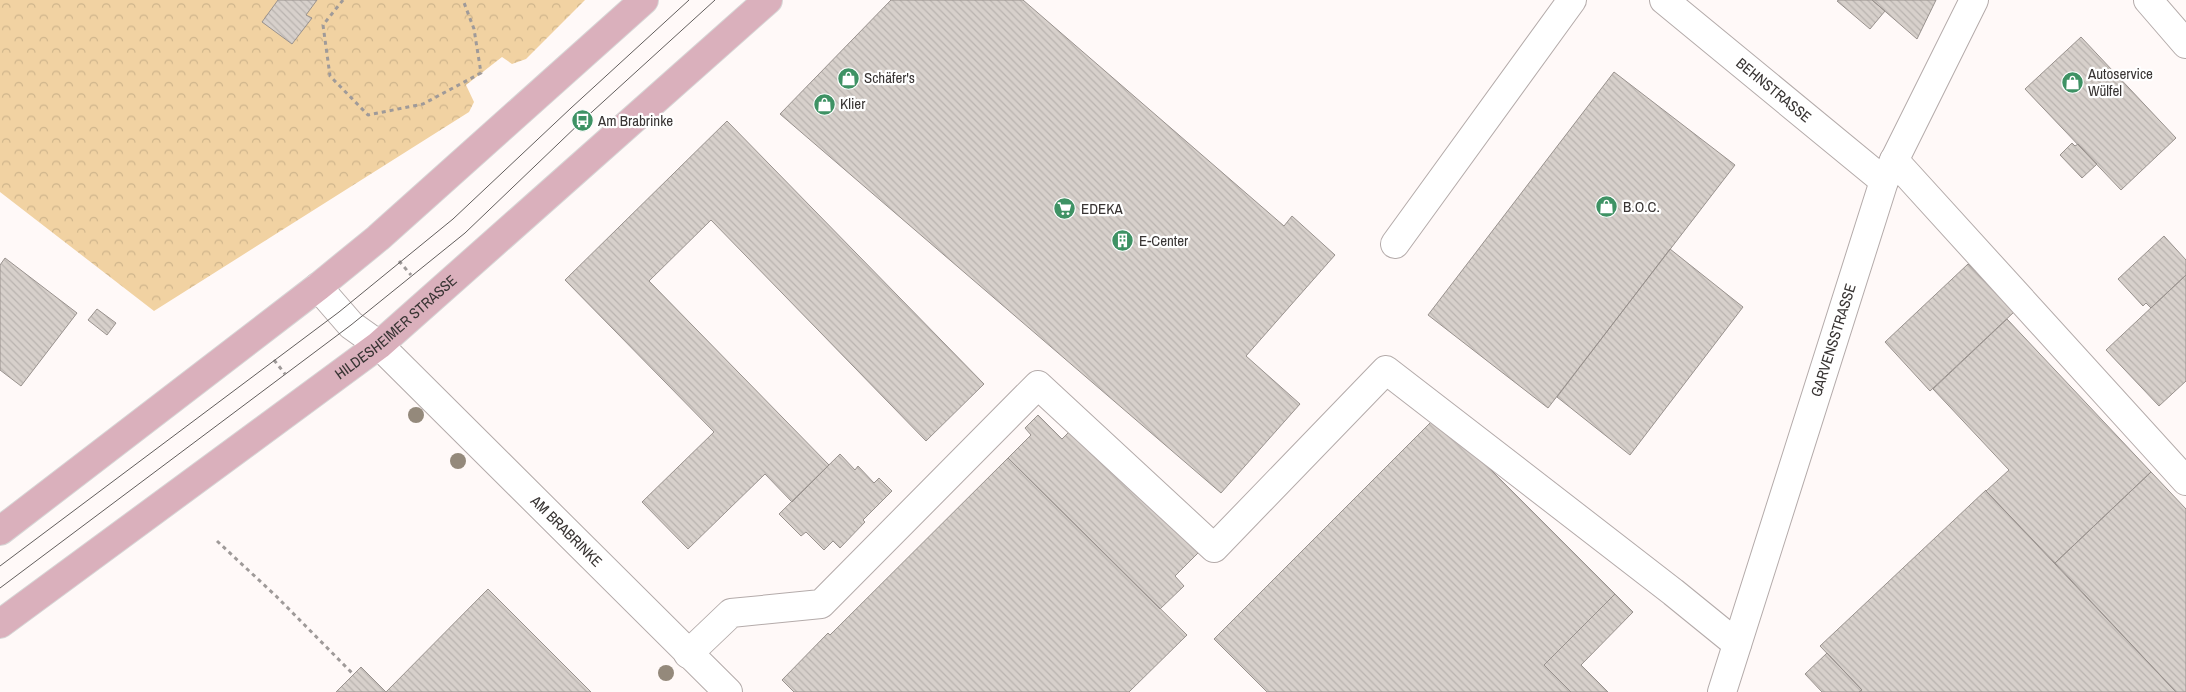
<svg xmlns="http://www.w3.org/2000/svg" width="2186" height="692" viewBox="0 0 2186 692" font-family="'Archivo Narrow',sans-serif">
<style>
.forest{fill:url(#forest-crowns)}
.building{fill:url(#building-back-hatch);stroke:#99928e}
.lines{fill:none;stroke-linecap:round;stroke-linejoin:round}
.minor-casing{stroke:#b4abaa;stroke-width:30}
.major-casing{stroke:#d7d6d6;stroke-width:30}
.path{stroke:#9f9a99;stroke-width:3;stroke-dasharray:4 4;stroke-linecap:butt}
.minor{stroke:#fff;stroke-width:28}
.major{stroke:#dab0bc;stroke-width:28}
.tram{stroke:#625e5d;stroke-width:1}
.tree{fill:#94897b}
.labels{text-anchor:middle;stroke-width:4.5;stroke-linejoin:round;paint-order:stroke}
.poi-label{font-size:15px;fill:#383433;stroke:#fff;text-anchor:start}
.street-label{font-size:15px;fill:#383433;stroke:#fff}
</style>
<defs>
<pattern id="forest-crowns" width="20" height="18" patternUnits="userSpaceOnUse" patternTransform="scale(1.25)"><rect width="20" height="18" fill="#f1d2a2"/><path d="M2 6a3 3 0 1 1 6 0M12 15a3 3 0 1 1 6 0" fill="none" stroke="#cfb58c"/></pattern>
<pattern id="building-back-hatch" width="6" height="6" patternUnits="userSpaceOnUse" patternTransform="scale(1.25)"><rect width="6" height="6" fill="#d7d0cb"/><path d="M-1 5l2 2M0 0l6 6M5-1l2 2" fill="none" stroke="#b9b3af"/></pattern>
</defs>
<rect width="100%" height="100%" fill="#fff9f8"/>
<path class="forest" d="M0,0H585L526,59L512,64L502,57L466,85L474,102L469,112L154,311L0,192Z"/>
<path class="building" d="M278,0H317L306,15L312,18L292,44L262,22Z
M891,0H1023L1284,226L1292,216L1335,255L1246,356L1300,404L1221,493L780,114Z
M1839,0H1872L1885,11L1870,29L1837,1Z
M1872,0H1936L1917,39Z
M2081,37L2176,138L2121,190L2025,89Z
M1614,72L1735,165L1548,408L1428,315Z
M727,121L984,384L926,441L711,220L649,281L829,465L792,502L765,474L688,549L642,502L714,432L565,280Z
M2072,143L2075,146L2078,144L2097,164L2082,178L2060,155Z
M2164,236L2186,260V275L2151,308L2146,303L2143,306L2118,279Z
M1670,249L1743,307L1630,455L1557,397Z
M5,258L77,313L21,386L0,370V265Z
M1968,264L2014,312L1930,391L1885,342Z
M2186,275V381L2159,406L2106,350Z
M97,309L116,323L107,335L88,320Z
M2007,319L2151,472L2055,563L1986,491L2009,470L1933,389Z
M1038,415L1062,439L1073,428L1198,553L1175,576L1184,586L1160,609L1008,458L1031,435L1025,428Z
M1437,416L1615,594L1544,665L1571,692H1267L1214,639Z
M840,454L855,470L858,466L874,483L879,478L892,491L863,520L865,522L840,548L833,541L824,550L806,532L801,536L779,514Z
M1008,458L1187,635L1129,692H794L782,680L828,633L830,635Z
M2151,472L2186,509V692H2176L2055,563Z
M1986,490V491L2176,692H1859L1862,690L1820,646Z
M488,589L591,692H336L361,667L386,692Z
M1615,594L1633,612L1581,665L1608,692H1571L1544,665Z
M1827,653L1862,690L1859,692H1822L1805,674Z"/>
<g class="lines">
<defs>
<g id="minor">
<path id="s1" d="M1664,0L1884,181"/>
<path d="M2148,0L2186,44"/>
<path d="M1894,160L2186,481"/>
<path d="M1395,244L1572,0"/>
<path id="s2" d="M318,287L351,325L379,345L728,692"/>
<path d="M688,654L731,613L821,604L1038,385L1214,548L1386,370L1673,592L1737,644"/>
<path id="s3" d="M1722,692L1884,181L1974,0"/>
</g>
<g id="major">
<path d="M0,531L318,287L378,238L644,0"/>
<path id="s4" d="M0,624L379,345L768,0"/>
</g>
</defs>
<use href="#minor" class="minor-casing"/>
<use href="#major" class="major-casing"/>
<path class="path" d="M343,0L323,25L330,76L368,115L423,104L481,73L474,29L463,0
M399,261L411,275
M274,360L285,374
M217,541L276,596L353,674"/>
<use href="#minor" class="minor"/>
<use href="#major" class="major"/>
<path class="tram" d="M0,566L339,312L453,219L571,108L689,0
M0,588L351,325L465,233L582,121L715,0"/>
</g>
<g class="tree">
<circle cx="416" cy="415" r="8"/>
<circle cx="458" cy="461" r="8"/>
<circle cx="666" cy="673" r="8"/>
</g>
<defs>
<symbol id="shop-disc" viewBox="-11 -11 22 22"><circle r="9.5" fill="#3e9264" stroke="#fff"/><path d="M-5-2.5h2.3a2.7 3.5 0 0 1 5.4 0H5L5.5 6h-11ZM-1.5-2.5h3a1.5 2.3 0 0 0-3 0Z" fill="#fff"/></symbol>
<symbol id="bus-disc" viewBox="-11 -11 22 22"><circle r="9.5" fill="#3e9264" stroke="#fff"/><path d="M-5-6H5V4H4V6H2V4H-2V6H-4V4H-5ZM-3.5-4V0h7V-4ZM-3.5 1.2v1.5H-2V1.2ZM2 1.2v1.5H3.5V1.2Z" fill="#fff"/></symbol>
<symbol id="supermarket-disc" viewBox="-11 -11 22 22"><circle r="9.5" fill="#3e9264" stroke="#fff"/><path d="M-6-5.5h2.5l.6 2H6L4.5 2H-2.5L-4.4-4H-6ZM-1.5 3.2a1.3 1.3 0 1 0 .1 0ZM3 3.2a1.3 1.3 0 1 0 .1 0Z" fill="#fff"/></symbol>
<symbol id="building-disc" viewBox="-11 -11 22 22"><circle r="9.5" fill="#3e9264" stroke="#fff"/><path d="M-4-6H4V6H1V3H-1V6H-4ZM-2.5-4.3h1.7v1.8h-1.7ZM.8-4.3h1.7v1.8H.8ZM-2.5-1h1.7V.8h-1.7ZM.8-1h1.7V.8H.8Z" fill="#fff"/></symbol>
</defs>
<g fill-rule="evenodd">
<use href="#shop-disc" x="836" y="66" width="25" height="25"/>
<use href="#shop-disc" x="2060" y="70" width="25" height="25"/>
<use href="#shop-disc" x="812" y="92" width="25" height="25"/>
<use href="#bus-disc" x="570" y="108" width="25" height="25"/>
<use href="#shop-disc" x="1594" y="194" width="25" height="25"/>
<use href="#supermarket-disc" x="1052" y="196" width="25" height="25"/>
<use href="#building-disc" x="1110" y="228" width="25" height="25"/>
</g>
<g class="labels">
<g class="poi-label">
<text x="2088" y="79">Autoservice<tspan x="2088" dy="17">Wülfel</tspan></text>
<text x="864" y="83">Schäfer's</text>
<text x="840" y="109">Klier</text>
<text x="598" y="126">Am Brabrinke</text>
<text x="1623" y="212">B.O.C.</text>
<text x="1081" y="214">EDEKA</text>
<text x="1139" y="246">E-Center</text>
</g>
<g class="street-label">
<text dy="5" stroke="none"><textPath href="#s1" startOffset="142">BEHNSTRASSE</textPath></text>
<text dy="5" stroke="none"><textPath href="#s4" startOffset="495">HILDESHEIMER STRASSE</textPath></text>
<text dy="5" stroke="none"><textPath href="#s3" startOffset="369">GARVENSSTRASSE</textPath></text>
<text dy="5" stroke="none"><textPath href="#s2" startOffset="349">AM BRABRINKE</textPath></text>
</g>
</g>
</svg>
